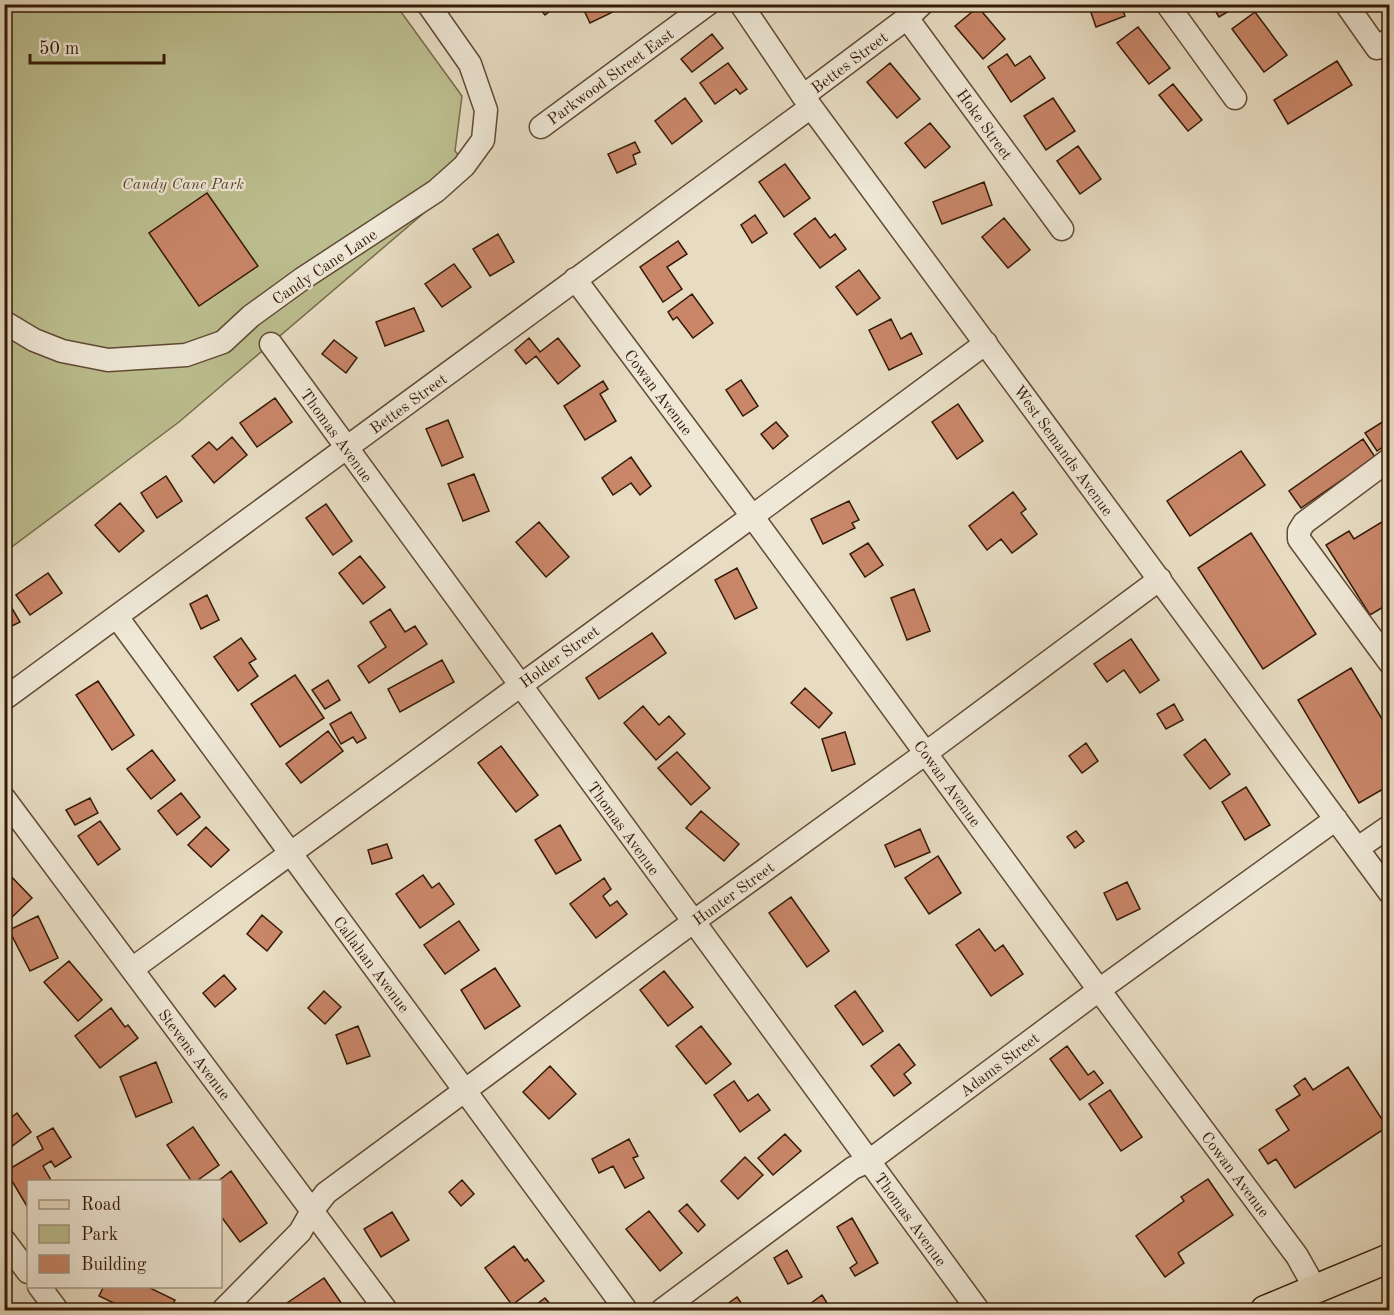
<svg xmlns="http://www.w3.org/2000/svg" width="1394" height="1315" viewBox="0 0 1394 1315" font-family="'Old Standard TT',serif">
<style>
.park{fill:#bcbe8f;stroke:#786c4a;stroke-width:1.5}
.building{fill:#c98669;stroke:#351a05;stroke-width:1.5}
.lines{fill:none;stroke-linecap:round;stroke-linejoin:round}
.minor-casing{stroke:#624a34;stroke-width:25}
.major-casing{stroke:#351a05;stroke-width:31}
.minor{stroke:#efe8d7;stroke-width:22}
.major{stroke:#e7dcc2;stroke-width:28}
.labels{text-anchor:middle;stroke-width:4.5;stroke-linejoin:round;paint-order:stroke}
.street-label{font-size:16px;fill:#351a05;stroke:#efe8d7}
.park-label{font-size:16px;font-style:italic;fill:#5e4b2e;stroke:#efe8d7}
</style>
<rect width="100%" height="100%" fill="#e7dcc2"/>
<filter id="stains"><feTurbulence type="fractalNoise" baseFrequency=".00333" numOctaves="4"/><feColorMatrix values="0 0 0 0 .2 0 0 0 0 .09 0 0 0 0 .02 0 0 0 .5 -.17"/></filter>
<radialGradient id="worn" r=".72"><stop offset=".6" stop-color="#630" stop-opacity="0"/><stop offset="1" stop-color="#630" stop-opacity=".3"/></radialGradient>
<path class="park" d="M5,5H396L462,96L455,151L472,172L179,422L5,552Z"/>
<path class="building" d="M544,4H551L554,8L545,15L539,8Z
M581,4H614L617,10L590,23Z
M1088,4H1121L1125,16L1096,27Z
M1211,4H1241L1219,17Z
M978,7L1005,39L983,59L955,26Z
M1255,12L1287,55L1264,72L1232,29Z
M1138,27L1170,68L1149,84L1117,43Z
M712,34L723,48L692,72L681,59Z
M1007,54L1015,66L1030,56L1045,78L1011,102L988,67Z
M1337,61L1352,85L1288,124L1274,100Z
M728,63L747,89L740,94L736,89L715,104L700,83Z
M890,63L920,99L897,118L867,82Z
M1173,84L1202,120L1188,131L1159,95Z
M685,98L702,121L672,144L655,121Z
M1053,98L1075,131L1046,150L1024,116Z
M930,123L950,147L925,168L905,143Z
M635,142L640,152L633,155L636,164L617,173L608,154Z
M1078,146L1101,179L1080,194L1057,161Z
M785,164L810,198L784,217L759,182Z
M984,182L992,205L942,224L933,202Z
M207,193L258,266L199,306L149,233Z
M755,215L767,233L752,243L741,225Z
M815,218L830,238L835,234L846,249L820,268L794,234Z
M1004,218L1030,250L1008,268L982,237Z
M498,234L514,262L490,276L473,249Z
M678,241L687,254L667,267L682,289L663,302L640,267Z
M454,264L471,287L442,307L425,284Z
M859,270L880,298L857,315L836,287Z
M692,294L713,323L693,338L677,317L673,320L668,312Z
M414,308L424,331L385,346L376,322Z
M891,319L901,339L911,333L922,354L889,370L869,330Z
M529,338L540,352L558,338L580,366L558,384L536,356L526,364L515,350Z
M334,340L357,358L346,373L322,354Z
M741,380L758,406L743,416L726,390Z
M603,381L608,389L600,394L616,421L585,440L564,406Z
M275,398L292,422L257,447L240,423Z
M958,404L983,441L957,459L932,422Z
M1390,417V442L1377,451L1365,433Z
M448,420L463,457L442,466L426,429Z
M776,422L788,436L773,449L761,434Z
M232,437L247,455L214,483L192,456L209,442L217,450Z
M1363,439L1375,457L1301,508L1289,491Z
M1241,451L1265,485L1190,536L1167,501Z
M631,457L651,486L640,495L631,483L613,495L602,478Z
M474,474L489,511L463,521L448,484Z
M166,476L182,501L157,518L141,493Z
M1013,492L1026,509L1021,513L1037,534L1012,553L1001,539L987,550L969,526Z
M849,501L859,520L852,523L855,528L823,544L811,519Z
M120,503L144,531L119,552L95,525Z
M326,504L352,541L333,555L306,518Z
M1390,517V603L1370,615L1326,545L1349,531L1354,539Z
M539,522L569,557L546,577L516,542Z
M1251,533L1316,634L1263,669L1198,568Z
M868,543L883,565L865,577L850,554Z
M360,556L385,587L363,604L339,573Z
M737,568L757,608L735,619L715,580Z
M48,573L62,593L30,615L16,595Z
M914,589L930,631L907,640L891,598Z
M207,595L219,620L201,629L190,604Z
M6,598L20,622L4,630V599Z
M390,609L405,632L415,626L427,644L369,683L358,666L386,647L370,622Z
M652,633L666,653L599,699L586,678Z
M241,638L256,659L249,663L258,676L238,691L214,657Z
M1131,639L1159,680L1140,693L1124,670L1107,682L1094,664Z
M442,660L454,682L400,712L388,689Z
M1351,668L1390,732V785L1359,803L1298,700Z
M295,675L324,718L280,747L251,704Z
M328,680L340,700L325,709L312,690Z
M98,681L134,735L112,750L76,695Z
M805,688L832,713L819,728L791,703Z
M1174,704L1183,720L1166,729L1157,714Z
M643,706L659,725L669,716L685,734L656,760L624,723Z
M351,712L366,738L357,743L353,737L341,744L330,724Z
M328,731L343,751L301,783L286,764Z
M845,732L855,764L832,771L822,739Z
M1205,739L1230,774L1210,789L1184,755Z
M1086,743L1098,761L1082,773L1069,756Z
M501,746L538,795L516,812L478,763Z
M152,750L175,780L151,799L127,769Z
M677,752L710,788L691,805L658,768Z
M1246,787L1270,825L1245,840L1222,802Z
M181,793L200,817L177,835L158,811Z
M90,798L98,813L75,825L66,810Z
M701,811L739,844L724,861L686,828Z
M100,821L120,849L98,865L78,836Z
M560,825L581,860L556,874L535,840Z
M206,827L229,850L211,867L188,845Z
M920,829L930,852L895,867L885,845Z
M1076,831L1084,841L1075,848L1067,837Z
M387,844L392,858L372,864L368,850Z
M938,856L961,893L929,914L905,878Z
M4,869L32,898L10,919L4,914Z
M423,875L432,888L439,883L454,904L420,928L396,894Z
M604,878L611,889L603,896L610,906L617,901L627,914L596,938L570,904Z
M1127,882L1140,909L1117,920L1104,893Z
M791,897L829,951L807,967L769,913Z
M262,915L282,932L267,951L247,934Z
M38,916L58,958L30,971L9,930Z
M459,921L479,950L445,974L424,945Z
M979,929L995,951L1003,945L1023,974L991,996L956,945Z
M69,961L102,1000L78,1021L44,982Z
M495,968L520,1006L485,1029L461,990Z
M664,971L693,1007L668,1026L640,990Z
M224,975L236,989L215,1007L203,993Z
M324,991L341,1007L325,1024L308,1008Z
M855,991L883,1031L863,1045L835,1006Z
M111,1008L125,1027L128,1025L138,1038L100,1068L75,1036Z
M358,1026L370,1056L347,1064L336,1035Z
M701,1026L731,1064L706,1084L676,1046Z
M899,1044L915,1065L904,1074L911,1083L894,1096L871,1066Z
M1067,1046L1088,1075L1094,1071L1103,1083L1080,1100L1050,1059Z
M156,1062L172,1102L136,1117L120,1077Z
M550,1066L576,1094L549,1119L523,1092Z
M1348,1067L1387,1127L1295,1188L1276,1159L1268,1164L1259,1150L1289,1130L1276,1110L1300,1095L1294,1086L1305,1078L1313,1090Z
M734,1081L748,1101L758,1094L770,1110L740,1132L714,1095Z
M1110,1090L1142,1137L1121,1151L1089,1104Z
M17,1113L31,1132L4,1152V1116L8,1120Z
M193,1127L219,1165L195,1182H192L167,1145Z
M53,1128L71,1157L55,1167L51,1161L43,1166L52,1182H28V1208L6,1171L43,1149L37,1137Z
M785,1134L801,1151L773,1175L758,1158Z
M629,1139L638,1156L633,1158L644,1178L625,1188L613,1166L599,1173L592,1159Z
M745,1157L763,1175L738,1199L721,1181Z
M231,1171L267,1223L240,1242L220,1215V1182H217Z
M1208,1179L1233,1215L1178,1253L1184,1263L1165,1277L1136,1236L1184,1201L1181,1197Z
M462,1180L474,1194L461,1206L449,1192Z
M687,1204L705,1225L698,1232L679,1211Z
M649,1211L682,1253L660,1271L626,1229Z
M392,1212L409,1240L381,1257L364,1229Z
M852,1218L878,1263L855,1276L850,1268L857,1263L837,1227Z
M514,1246L525,1261L527,1259L544,1281L512,1305L485,1268Z
M787,1250L802,1277L788,1284L774,1258Z
M324,1278L346,1310H284L281,1307Z
M104,1286H146L175,1300L170,1310L159,1307L157,1310H128L99,1296Z
M822,1295L829,1306L822,1310H804L803,1309Z
M737,1297L746,1310H719Z
M545,1298L555,1310H529Z"/>
<g class="lines">
<defs>
<path id="minor" d="M741,4L803,96L1390,893
M1167,4L1235,98
M1346,4L1377,48L1390,39
M907,18L1062,229
M803,96L907,18L922,4
M541,127L708,4
M575,279L752,516L1099,990L1297,1256L1316,1290
M4,322L34,340L62,351L108,360L186,355L223,342L251,316L302,279L436,191L464,166L483,140L486,110L470,64L428,4
M271,344L978,1310
M1390,459L1304,523L1299,531V539L1390,663
M117,617L626,1310
M4,699L811,107
M4,798L386,1310
M1358,848L1390,826
M132,969L769,504L986,343
M4,1240L28,1272
M39,1286L57,1310
M223,1310L300,1232L312,1211L326,1193L693,922L926,753L1160,579
M662,1310L853,1168L869,1161L1099,990L1336,819"/>
<path id="major" d="M1265,1310L1390,1258"/>
</defs>
<use href="#minor" class="minor-casing"/>
<use href="#major" class="major-casing"/>
<use href="#minor" class="minor"/>
<use href="#major" class="major"/>
</g>
<g class="labels">
<g class="street-label">
<text transform="translate(849 62) rotate(-37)" y="6">Bettes Street</text>
<text transform="translate(610 76) rotate(-36)" y="6">Parkwood Street East</text>
<text transform="translate(985 124) rotate(54)" y="6">Hoke Street</text>
<text transform="translate(324 266) rotate(-34)" y="6">Candy Cane Lane</text>
<text transform="translate(659 392) rotate(53)" y="6">Cowan Avenue</text>
<text transform="translate(408 403) rotate(-36)" y="6">Bettes Street</text>
<text transform="translate(337 435) rotate(54)" y="6">Thomas Avenue</text>
<text transform="translate(1064 450) rotate(54)" y="6">West Semands Avenue</text>
<text transform="translate(559 656) rotate(-36)" y="6">Holder Street</text>
<text transform="translate(948 783) rotate(54)" y="6">Cowan Avenue</text>
<text transform="translate(624 828) rotate(54)" y="6">Thomas Avenue</text>
<text transform="translate(733 893) rotate(-36)" y="6">Hunter Street</text>
<text transform="translate(372 964) rotate(53)" y="6">Callahan Avenue</text>
<text transform="translate(195 1054) rotate(53)" y="6">Stevens Avenue</text>
<text transform="translate(999 1064) rotate(-37)" y="6">Adams Street</text>
<text transform="translate(1236 1174) rotate(53)" y="6">Cowan Avenue</text>
<text transform="translate(911 1219) rotate(54)" y="6">Thomas Avenue</text>
</g>
<g class="park-label">
<text x="183" y="189">Candy Cane Park</text>
</g>
</g>
<rect width="1394" height="1315" fill="none" stroke="#e7dcc2" stroke-width="24"/>
<rect x="6" y="6" width="1382" height="1303" fill="none" stroke="#351a05" stroke-width="3"/>
<rect x="12" y="12" width="1370" height="1291" fill="none" stroke="#351a05" stroke-width="1.5"/>
<rect x="27" y="1180" width="195" height="108" fill="#efe8d7" stroke="#a59683" stroke-width="1.5"/>
<rect x="39" y="1200" width="30" height="9" fill="#e7dcc2" stroke="#a59683" stroke-width="1.5"/>
<text x="81" y="1210" font-size="18" fill="#351a05">Road</text>
<rect x="39" y="1225" width="30" height="18" fill="#bcbe8f" stroke="#a59683" stroke-width="1.5"/>
<text x="81" y="1240" font-size="18" fill="#351a05">Park</text>
<rect x="39" y="1255" width="30" height="18" fill="#c98669" stroke="#a59683" stroke-width="1.5"/>
<text x="81" y="1270" font-size="18" fill="#351a05">Building</text>
<path d="M30 54v9h134v-9" fill="none" stroke="#351a05" stroke-width="3"/>
<text x="39" y="54" font-size="18" fill="#351a05" stroke="#efe8d7" stroke-width="4.5" paint-order="stroke">50 m</text>
<rect width="100%" height="100%" filter="url(#stains)"/>
<rect width="100%" height="100%" fill="url(#worn)"/>
</svg>
